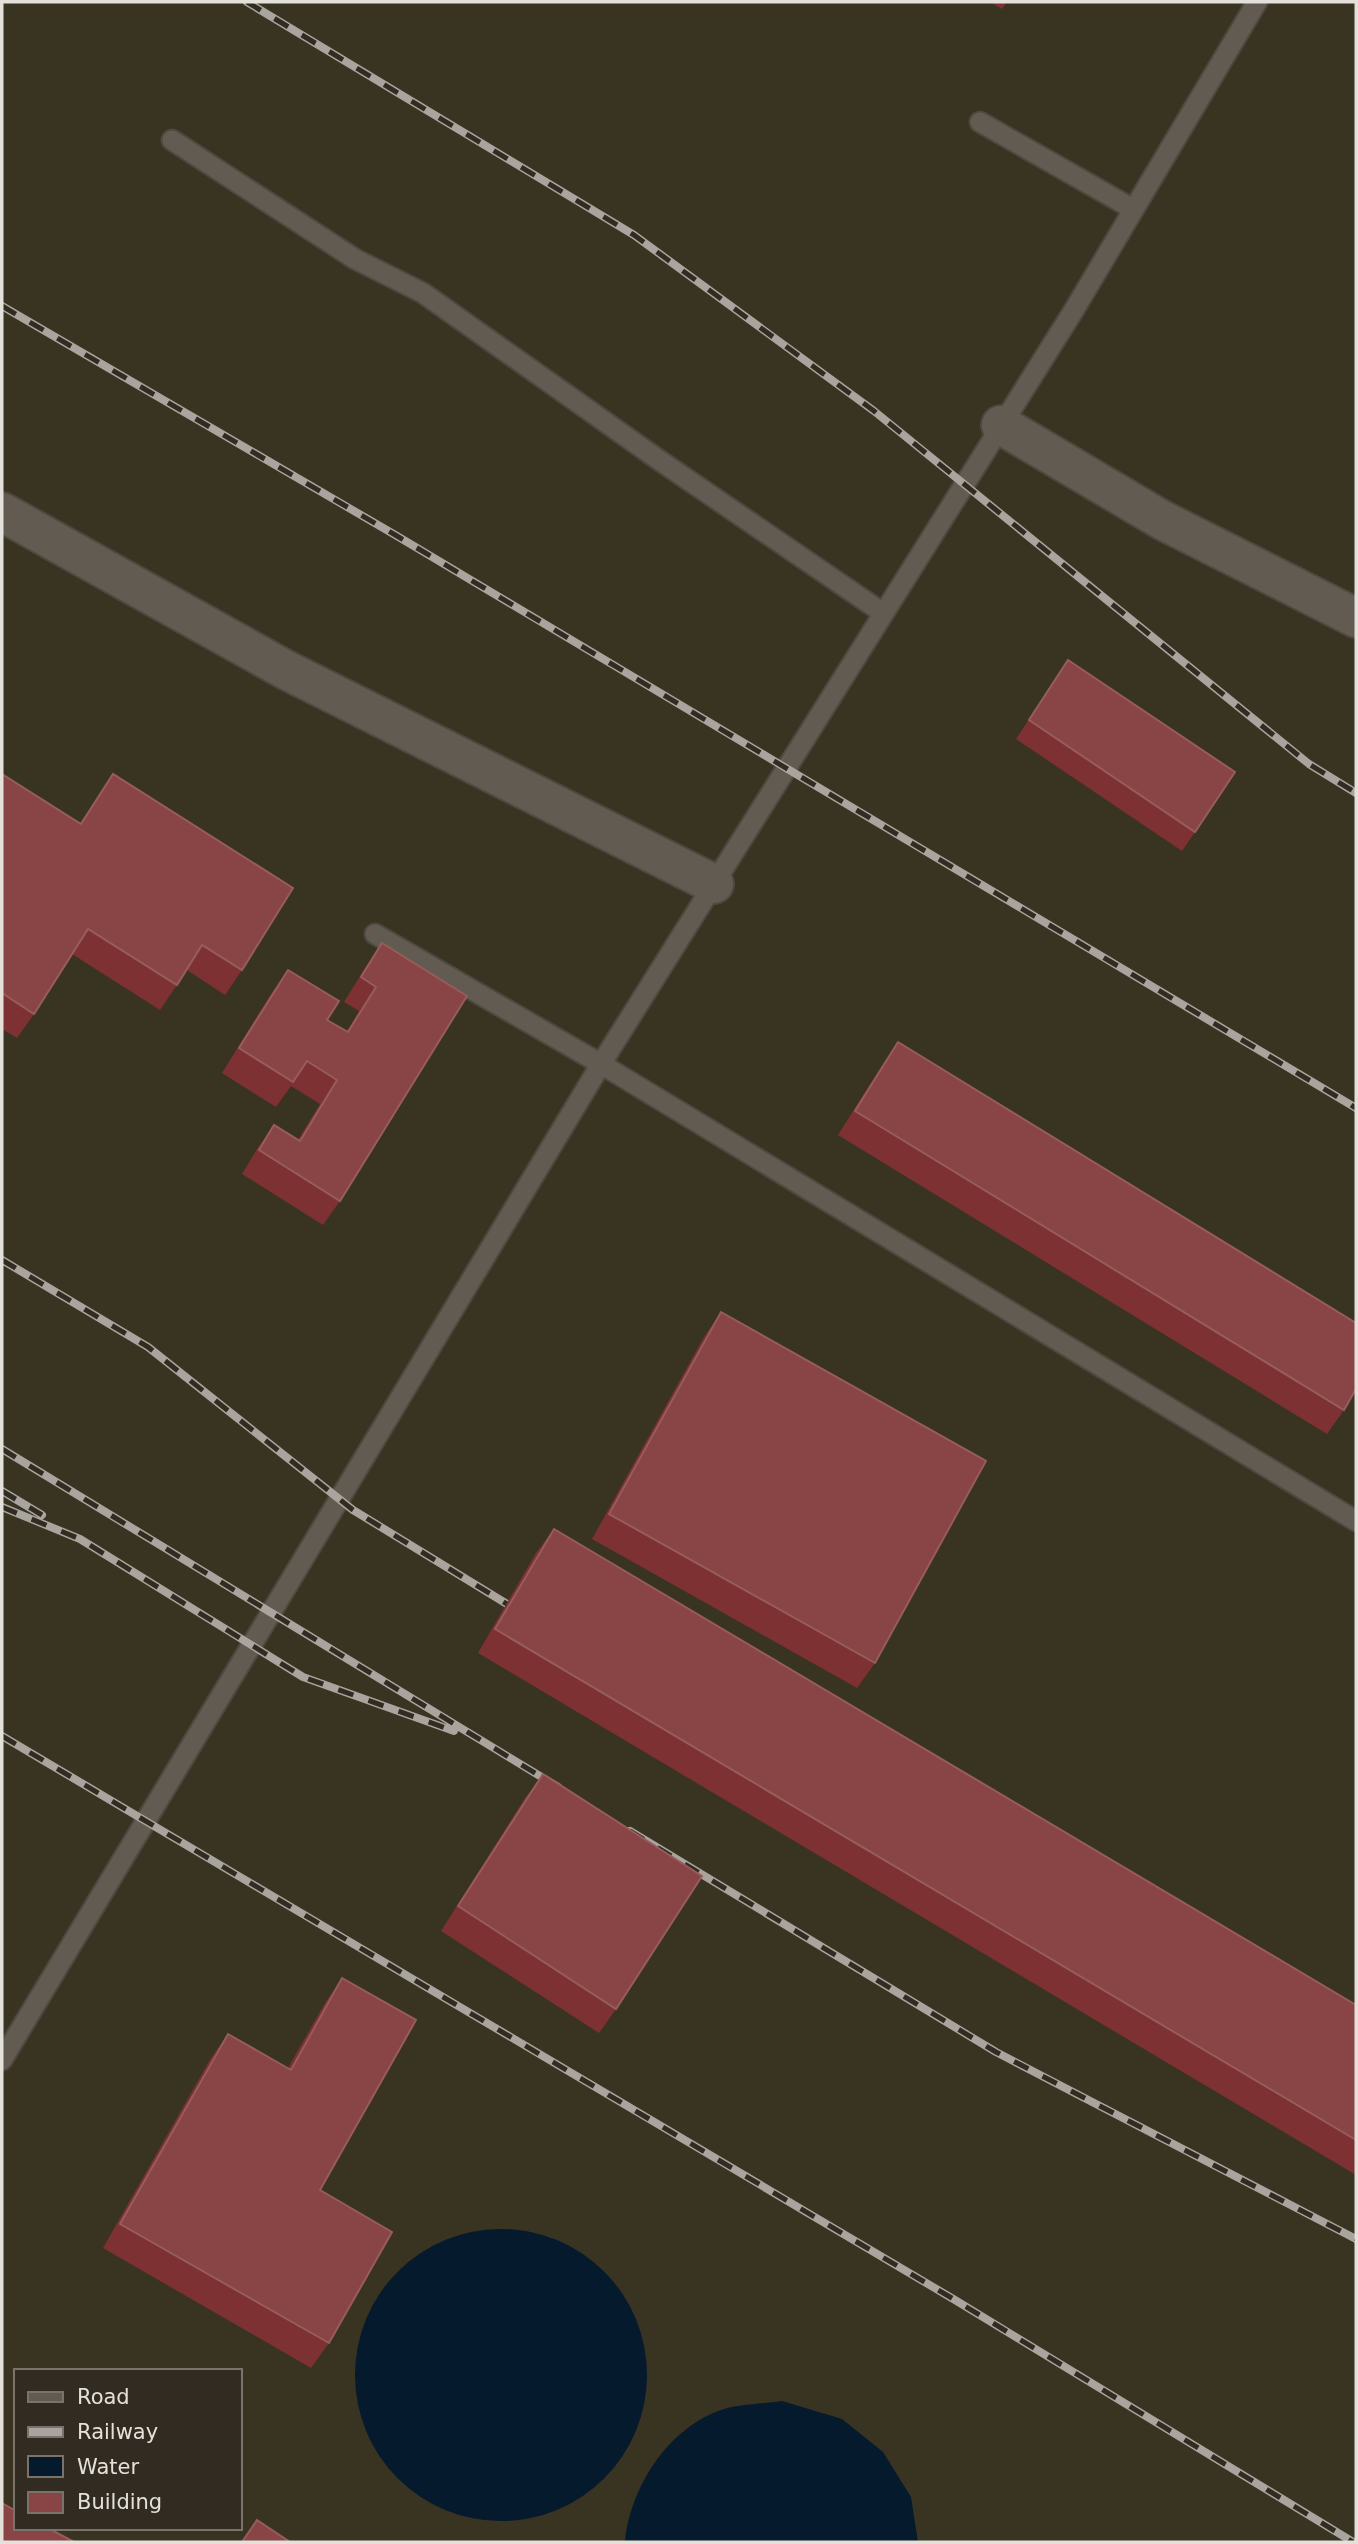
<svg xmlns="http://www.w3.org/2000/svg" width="1358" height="2544" viewBox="0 0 1358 2544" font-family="'DejaVu Sans',sans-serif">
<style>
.industrial{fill:#393321;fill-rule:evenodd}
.water{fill:#051a2d}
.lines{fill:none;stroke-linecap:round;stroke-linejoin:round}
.lane-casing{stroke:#4e4840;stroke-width:23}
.street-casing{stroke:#4e4840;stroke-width:42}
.lane{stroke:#625b51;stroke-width:19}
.street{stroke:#625b51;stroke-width:38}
.rail-casing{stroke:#a9a49d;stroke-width:8}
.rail{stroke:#312b21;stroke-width:5;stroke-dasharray:16;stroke-linecap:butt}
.wall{fill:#7e3133}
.building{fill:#894445;stroke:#975c5c;stroke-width:2}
</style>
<rect width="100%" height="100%" fill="#312b21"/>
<path class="industrial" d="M2,2H1356V2542H2ZM16,2371H240V2528H16Z"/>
<path class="water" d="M355 2375a146 146 0 1 1 292 0a146 146 0 1 1-292 0Z
M782,2401L842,2419L883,2452L911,2497L918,2542H625C630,2489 666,2431 718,2411C737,2404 762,2404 782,2401Z"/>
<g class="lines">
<defs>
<path id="lane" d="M980,122L1133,209
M172,140L355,259L423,293L659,460L883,613
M375,934L601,1064L1356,1521
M2,2060L601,1064L1074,310L1257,2"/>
<path id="street" d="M1001,425L1162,520L1356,618
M2,512L286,670L714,884"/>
</defs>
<use href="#lane" class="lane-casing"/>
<use href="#street" class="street-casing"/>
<use href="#lane" class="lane"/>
<use href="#street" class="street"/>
<defs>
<path id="rail" d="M247,2L634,235L874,411L1309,764L1356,793
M2,306L397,536L1356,1108
M2,1260L148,1347L353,1510L507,1604
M2,1449L558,1787
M2,1491L42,1515
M2,1507L80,1539L303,1677L454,1731
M2,1736L955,2300L1353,2542
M630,1831L996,2052L1356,2239"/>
</defs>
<use href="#rail" class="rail-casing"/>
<use href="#rail" class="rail"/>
</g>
<path class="wall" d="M990,2H1007L1002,9Z
M1068,660L1195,832L1182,851L1016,739Z
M2,774L80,823L113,774L242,970L225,995L187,970L160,1010L72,954L34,1014L17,1038L2,1029Z
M382,943L467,996L340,1201L323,1225L242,1174L257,1149L274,1125L298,1140L320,1104L291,1086L276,1107L222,1073L271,994L288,970L327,1020L347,1031L359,1011L344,1002L365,968Z
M898,1042L1344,1410L1327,1434L838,1135L881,1067Z
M721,1312L875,1663L857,1688L592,1539L704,1337Z
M554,1529L1356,2005V2175L478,1653L536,1553Z
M543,1774L616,2009L599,2033L441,1931L525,1798Z
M342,1978L320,2190L329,2343L311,2368L103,2248L211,2058L228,2034L288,2068L325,2003Z"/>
<path class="building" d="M1068,660L1235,772L1195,832L1029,720Z
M2,774L81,824L113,774L293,888L242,970L202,945L177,985L88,929L34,1014L2,993Z
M382,943L467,996L340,1201L259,1150L274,1125L300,1141L337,1080L307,1061L293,1082L239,1048L288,970L339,1001L327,1020L348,1032L376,987L361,977Z
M898,1042L1356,1323V1389L1344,1410L855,1111Z
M721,1312L986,1461L875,1663L609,1514Z
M554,1529L1356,2005V2140L495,1629Z
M543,1774L702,1876L616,2009L458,1906Z
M342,1978L416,2020L320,2190L392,2232L329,2343L120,2224L228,2034L291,2070Z
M2,2503L16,2511V2528H48L74,2542H2Z
M257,2520L290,2542H242Z"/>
<rect width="1358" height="2544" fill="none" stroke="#e4e0da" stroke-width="7"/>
<rect x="14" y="2369" width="228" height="161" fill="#312b21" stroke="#79736b" stroke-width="2"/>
<rect x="28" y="2392" width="35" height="10" fill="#625b51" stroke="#79736b" stroke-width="2"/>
<text x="77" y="2404" font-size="21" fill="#e4e0da">Road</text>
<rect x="28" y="2427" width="35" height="10" fill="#a9a49d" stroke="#79736b" stroke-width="2"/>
<text x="77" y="2439" font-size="21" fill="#e4e0da">Railway</text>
<rect x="28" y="2456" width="35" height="21" fill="#051a2d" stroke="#79736b" stroke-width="2"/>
<text x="77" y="2474" font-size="21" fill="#e4e0da">Water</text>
<rect x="28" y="2492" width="35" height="21" fill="#894445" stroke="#79736b" stroke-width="2"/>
<text x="77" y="2509" font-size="21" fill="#e4e0da">Building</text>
</svg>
